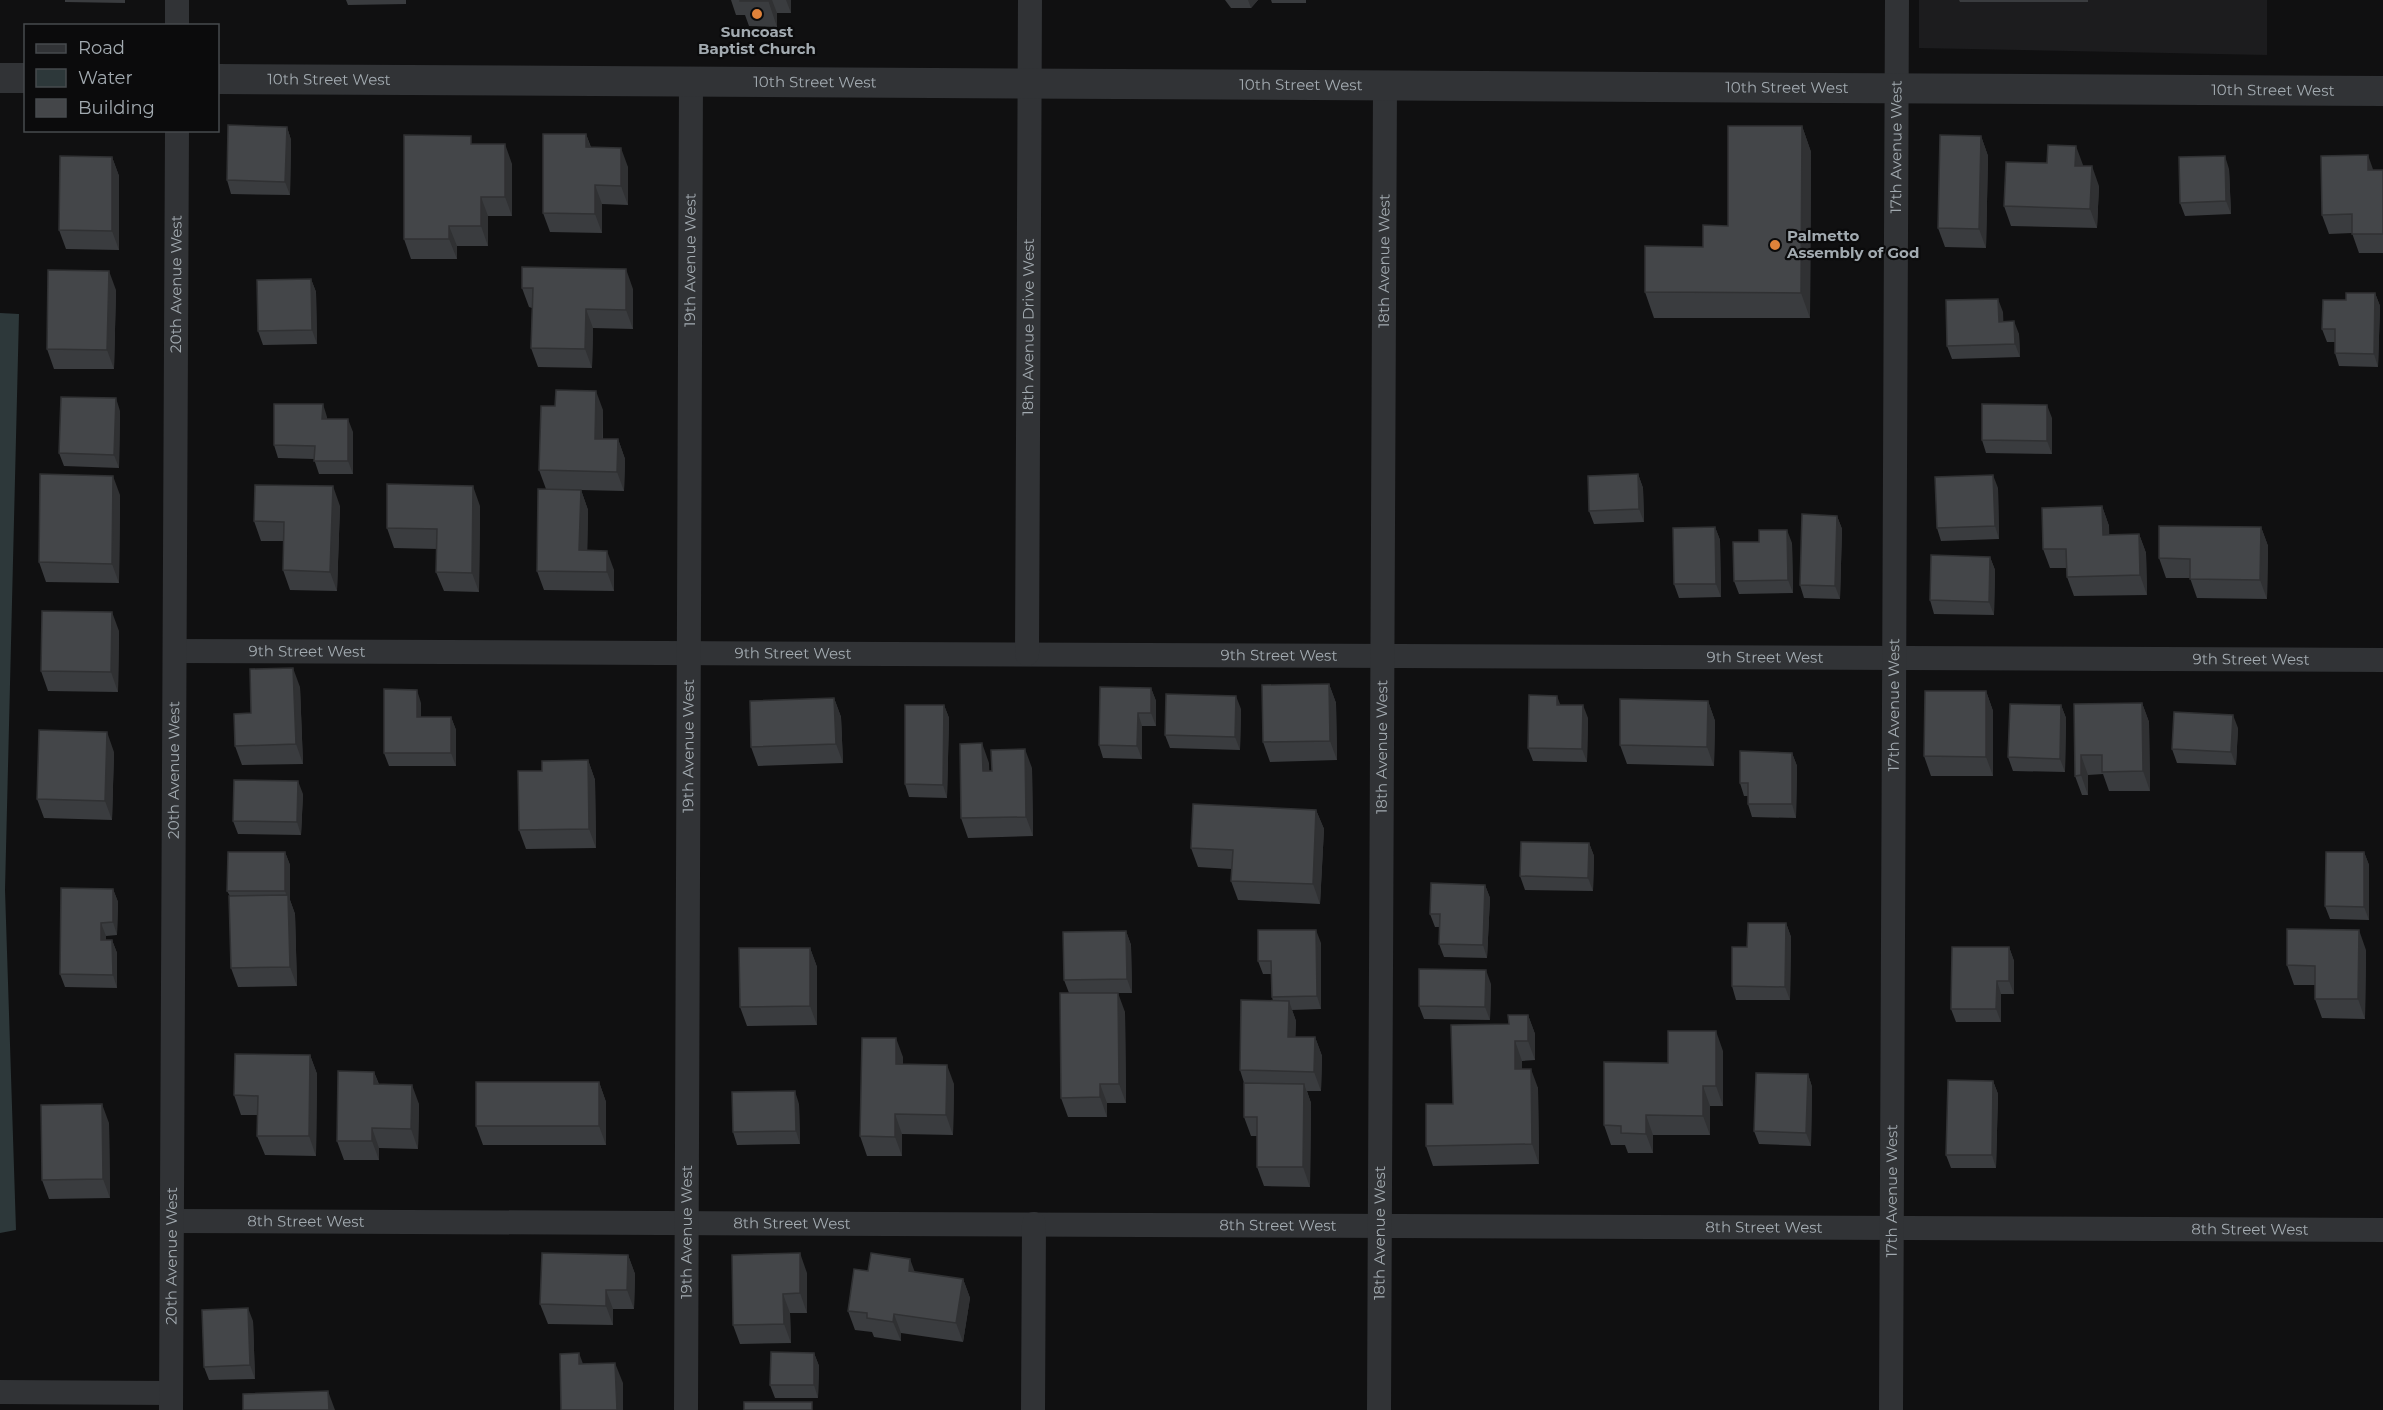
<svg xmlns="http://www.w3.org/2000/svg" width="2383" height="1410" viewBox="0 0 2383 1410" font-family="Montserrat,sans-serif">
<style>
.built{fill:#1c1c1e}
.water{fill:#2d383a}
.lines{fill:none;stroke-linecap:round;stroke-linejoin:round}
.minor{stroke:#313336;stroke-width:24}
.tertiary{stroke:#313336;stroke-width:30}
.wall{fill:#3a3c3f}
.shaded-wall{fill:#303133}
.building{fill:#444649;stroke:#303133;stroke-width:1.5}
.poi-dot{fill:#df823a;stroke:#0b0b0c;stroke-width:2}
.labels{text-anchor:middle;stroke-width:4.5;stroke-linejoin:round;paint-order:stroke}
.poi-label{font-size:15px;font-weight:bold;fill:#a2aab0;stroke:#0b0b0c}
.street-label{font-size:15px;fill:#a2aab0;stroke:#0b0b0c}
</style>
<rect width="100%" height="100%" fill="#101011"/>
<path class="built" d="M1919,0H2267V55L1919,48Z"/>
<path class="water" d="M0,313L19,314L5,890L16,1230L0,1233Z"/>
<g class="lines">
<g class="minor">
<path d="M177,26V0"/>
<path id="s1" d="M175,651L2383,660"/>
<path id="s2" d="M1027,654L1030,0"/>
<path id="s3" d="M172,1221L2383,1230"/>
<path d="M0,1392L171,1393"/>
<path id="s4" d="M171,1410L177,130"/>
<path id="s5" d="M686,1410L691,81"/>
<path d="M1033,1410L1034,1224"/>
<path id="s6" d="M1379,1410L1385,84"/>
<path id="s7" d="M1891,1410L1897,0"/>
</g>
<g class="tertiary">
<path d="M0,78H26"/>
<path id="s8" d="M218,79L2383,91"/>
</g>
</g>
<path class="wall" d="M65,0H125V3L65,2Z
M346,0H406V4L348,5Z
M731,0H791V13H777V27L749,26L745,15H736Z
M1225,0H1258L1251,8H1231Z
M1271,0H1306V3H1272Z
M1959,0H2088V2H1960Z
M1802,126L1811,152L1810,318H1654L1645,292L1703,247L1728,226Z
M287,127L291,140L290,195L231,194L227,180Z
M586,134L591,147L628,167V205L602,204V233L550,232L543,213Z
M1981,136L1988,156L1986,248L1945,247L1938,228Z
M474,144L512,164V216H488V246H457V259H411L404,239Z
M112,157L119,176V250L66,249L59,230Z
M2229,169L2231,214L2185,216L2180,203Z
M2373,170H2383V253H2359L2352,233L2329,234L2322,215Z
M2099,186L2097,228L2011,226L2004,206Z
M311,279L316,292L317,344L263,345L258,331Z
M522,288L633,289V329L593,328L592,368L538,367L531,348L532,308L529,307Z
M116,290L114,369H54L47,349Z
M2375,293L2380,306L2378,367L2339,366L2335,353V342H2327L2322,329L2346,300Z
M2003,312V321L2019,334L2020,357L1952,359L1947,346Z
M603,410V439H618L625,459L624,491L581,490L588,510L587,551L614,570V591L544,590L537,571L546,489L539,470Z
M120,411L119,468L64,466L59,453Z
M327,417V419L353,432V474H319L314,459L278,458L274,445Z
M2052,418V454L1986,453L1982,440Z
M1638,474L1643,488L1644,522L1594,524L1589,511Z
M1998,488L1999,539L1941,541L1937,528Z
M120,495L119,583L46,582L39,562Z
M340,506L337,591L290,590L283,570L284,541H261L254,521Z
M480,506L479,592L444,591L436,572L437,549L394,548L387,528Z
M2102,506L2109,526V535L2139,534L2146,553L2147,595L2074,596L2067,577V568H2050L2043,549Z
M1837,516L1842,529L1840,599L1804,598L1800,585Z
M1715,527L1720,540L1721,597L1679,598L1674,584Z
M2261,527L2268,546L2267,599L2197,598L2190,578H2166L2159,558Z
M1759,542L1792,543L1793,593L1739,594L1734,581Z
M1990,557L1995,570L1994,615L1934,614L1930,600Z
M119,631L118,692L48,691L41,671Z
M1329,684L1336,703L1337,760L1270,762L1263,742Z
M300,687L303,764L242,765L235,746L251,713Z
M1151,688L1156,701V726H1142V759L1103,758L1099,745Z
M1986,691L1993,711V776H1931L1924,756Z
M834,698L841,717L843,763L758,766L751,747Z
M1708,701L1715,721L1714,766L1627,764L1620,745Z
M421,703V717H451L456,730V766H389L384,753Z
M2142,703L2149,722L2150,791H2109L2103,774L2088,775V795H2082L2075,776L2074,704Z
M944,705L949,718L947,798L909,797L905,784Z
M1561,705L1588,718L1587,762L1533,761L1528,748Z
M2061,705L2066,718L2065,772L2013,771L2008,757Z
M1241,709L1240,750L1170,748L1165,735Z
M2238,728L2236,765L2177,763L2172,749Z
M114,752L112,820L44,818L37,799Z
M1792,753L1797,766L1796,818L1752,817L1748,804V796H1744L1740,783Z
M588,760L595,780L596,848L526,849L519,830L542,771Z
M989,763V771L1032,768L1033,836L968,838L961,818Z
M303,794L301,835L238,834L233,821Z
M1316,810L1324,829L1320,904L1238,900L1231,881L1232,869L1198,867L1191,848Z
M1589,843L1594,856L1593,891L1525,890L1520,876Z
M285,852L290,865V900L295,914L297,986L238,987L231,968L230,896L227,891Z
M2364,852L2369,865V920L2330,919L2325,906Z
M1485,885L1490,898L1487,958L1444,957L1439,944L1440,927H1435L1430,914Z
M113,889L118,902L117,935L106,936V940H112L117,953V988L65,987L60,974Z
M1786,923L1791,937L1790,1000H1736L1732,986L1747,947Z
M1126,931L1131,945L1132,993H1095L1125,1012L1126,1103H1107V1117H1068L1061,1098L1069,993L1064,980Z
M1321,943V1009L1292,1010L1296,1021L1295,1037H1315L1322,1056L1321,1091H1307L1311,1103L1310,1187L1264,1186L1257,1167V1136H1251L1244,1117V1083L1240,1070L1273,1001L1272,997V974H1263L1258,961Z
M2009,947L2014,961V994H2001V1022H1956L1951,1009Z
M810,948L817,967V1025L747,1026L740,1007Z
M2366,950L2365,1019L2322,1018L2315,999V985H2294L2287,965Z
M1491,984L1490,1020L1424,1019L1419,1006Z
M1528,1015L1535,1034V1060L1522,1061V1069L1538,1088L1539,1164L1433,1166L1426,1146L1453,1104L1509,1024Z
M1723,1051V1106H1710V1135H1653V1153H1628L1625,1145H1611L1604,1125L1668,1063Z
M310,1055L317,1074L316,1156L265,1155L257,1136L258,1115H241L234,1095Z
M903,1057V1064L954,1084L953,1135L902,1134V1156H867L860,1136Z
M374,1072L379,1084L419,1104L418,1149L379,1148V1160H344L337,1141Z
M1808,1074L1812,1087L1811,1146L1759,1144L1754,1131Z
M1993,1081L1998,1094L1996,1168H1951L1946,1155Z
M599,1082L606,1102V1145H483L476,1126Z
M799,1104L800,1144L737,1145L733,1132Z
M109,1123L110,1198L49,1199L42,1180Z
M628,1255L635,1274L634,1309H613V1325L548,1324L540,1304Z
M868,1271L915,1272L963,1279L970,1298L963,1342L901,1333V1341L874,1337L872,1332L855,1330L848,1311Z
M807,1273V1313H790L791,1343L740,1344L733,1325Z
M253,1321L255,1379L209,1380L204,1367Z
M814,1353L819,1366L818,1398H775L770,1385Z"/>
<path class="shaded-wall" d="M768,0H772L777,13V27Z
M786,0H791V13Z
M1248,0H1258L1251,8Z
M1802,126L1811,152L1810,318L1801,293Z
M287,127L291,140L290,195L285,182Z
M586,134L593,154L586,147Z
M1981,136L1988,156L1986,248L1979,229Z
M505,144L512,164V216L505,197Z
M2076,146L2083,165L2082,185L2075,166Z
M621,148L628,167V205L621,186Z
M2368,155L2375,175L2368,170Z
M2225,156L2229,169L2231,214L2226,201Z
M112,157L119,176V250L112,231Z
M2092,166L2099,186L2097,228L2090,209Z
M595,185L602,204V233L595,214Z
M481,197L488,216V246L481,226Z
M449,226L457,246V259L449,239Z
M626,269L633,289V329L626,310Z
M109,271L116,290L114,369L107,350Z
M311,279L316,292L317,344L312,330Z
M2375,293L2380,306L2378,367L2374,354Z
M1998,299L2003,312L2004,335L1999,322Z
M586,309L593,328L592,368L585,349Z
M2014,321L2019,334L2020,357L2015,344Z
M596,391L603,410L602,459L595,439Z
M116,398L120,411L119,468L114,455Z
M323,404L327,417V432L322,419Z
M2047,405L2052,418V454L2047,441Z
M348,419L353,432V474L348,461Z
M618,439L625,459L624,491L617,472Z
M1638,474L1643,488L1644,522L1639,509Z
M1993,475L1998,488L1999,539L1995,526Z
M113,476L120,495L119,583L112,564Z
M333,486L340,506L337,591L330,572Z
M473,486L480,506L479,592L472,573Z
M581,490L588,510L587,570L579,550Z
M2102,506L2109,526L2110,554L2103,535Z
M1837,516L1842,529L1840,599L1835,586Z
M1715,527L1720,540L1721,597L1716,584Z
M2261,527L2268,546L2267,599L2260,580Z
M1787,530L1792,543L1793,593L1788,580Z
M2139,534L2146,553L2147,595L2140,575Z
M607,551L614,570V591L607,572Z
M1990,557L1995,570L1994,615L1989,602Z
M112,612L119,631L118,692L111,672Z
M293,668L300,687L303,764L296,744Z
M1329,684L1336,703L1337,760L1330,741Z
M1151,688L1156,701V726L1151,713Z
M417,690L421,703V730L417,717Z
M1986,691L1993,711V776L1986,757Z
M1236,696L1241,709L1240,750L1235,737Z
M1557,696L1562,709L1557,705Z
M834,698L841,717L843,763L836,744Z
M1708,701L1715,721L1714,766L1707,747Z
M2142,703L2149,722L2150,791L2143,771Z
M944,705L949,718L947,798L943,785Z
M1583,705L1588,718L1587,762L1582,749Z
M2061,705L2066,718L2065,772L2060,759Z
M1138,713L1142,726V759L1137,746Z
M2233,715L2238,728L2236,765L2231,752Z
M451,717L456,730V766L451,753Z
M107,732L114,752L112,820L105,801Z
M982,743L989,763L990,790L983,771Z
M1025,749L1032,768L1033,836L1026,817Z
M1792,753L1797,766L1796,818L1792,804Z
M2081,755L2088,775V795L2081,775Z
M588,760L595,780L596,848L589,829Z
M298,781L303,794L301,835L297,822Z
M1316,810L1324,829L1320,904L1313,884Z
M1589,843L1594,856L1593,891L1588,878Z
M285,852L290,865V900L295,914L297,986L290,967L288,900L285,891Z
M2364,852L2369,865V920L2364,907Z
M1485,885L1490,898L1487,958L1483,945Z
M113,889L118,902L117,935L113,922Z
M101,923L106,936V953L101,940Z
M1786,923L1791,937L1790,1000L1785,987Z
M1316,930L1321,943V1009L1317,996Z
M2359,930L2366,950L2365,1019L2358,999Z
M1126,931L1131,945L1132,993L1127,979Z
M112,940L117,953V988L113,975Z
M2009,947L2014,961V994L2009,981Z
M810,948L817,967V1025L810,1006Z
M1486,970L1491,984L1490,1020L1485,1007Z
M1997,981L2001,994V1022L1996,1009Z
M1118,993L1125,1012L1126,1103L1119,1084Z
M1289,1001L1296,1021L1295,1056L1288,1037Z
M1528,1015L1535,1034V1060L1528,1041Z
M1716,1031L1723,1051V1106L1716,1086Z
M1315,1037L1322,1056L1321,1091L1314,1072Z
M896,1038L903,1057V1083L896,1064Z
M1515,1041L1522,1061V1088L1515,1069Z
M310,1055L317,1074L316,1156L309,1136Z
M947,1065L954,1084L953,1135L946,1115Z
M1531,1069L1538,1088L1539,1164L1532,1144Z
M374,1072L381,1091L374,1084Z
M1808,1074L1812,1087L1811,1146L1806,1133Z
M1993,1081L1998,1094L1996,1168L1992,1155Z
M599,1082L606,1102V1145L599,1126Z
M1100,1084L1107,1103V1117L1100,1097Z
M1304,1084L1311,1103L1310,1187L1303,1167Z
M412,1085L419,1104L418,1149L411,1129Z
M1703,1086L1710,1106V1135L1703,1116Z
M795,1091L799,1104L800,1144L796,1131Z
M102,1104L109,1123L110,1198L103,1179Z
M895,1114L902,1134V1156L895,1137Z
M1646,1115L1653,1135V1153L1646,1134Z
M372,1128L379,1148V1160L372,1141Z
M800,1253L807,1273V1313L800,1293Z
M628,1255L635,1274L634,1309L627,1290Z
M910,1259L917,1278L909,1271Z
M963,1279L970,1298L963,1342L956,1323Z
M606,1290L613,1309V1325L606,1306Z
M783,1294L790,1313L791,1343L784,1324Z
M248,1308L253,1321L255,1379L250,1365Z
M894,1314L901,1333V1341L893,1322Z
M579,1353L586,1372L579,1364Z
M814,1353L819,1366L818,1398L814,1385Z
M615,1363L623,1383V1410H617Z
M328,1391L335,1410H329Z"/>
<path class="building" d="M740,0H768V1H740Z
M228,125L287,127L285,182L227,180Z
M1728,126H1802L1801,293L1645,292V246L1703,247V225L1728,226Z
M543,134H586V147L621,148V186L595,185V214L543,213Z
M404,135L471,136V144H505V197H481V226H449V239H404Z
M1940,135L1981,136L1979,229L1938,228Z
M2048,145L2076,146L2075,166H2092L2090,209L2004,206L2006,162L2047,163Z
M2368,155V170H2383V234H2352V214L2322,215L2321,156Z
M60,156L112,157V231L59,230Z
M2225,156L2226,201L2180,203L2179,157Z
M522,267L626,269V310L586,309L585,349L531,348L533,288H522Z
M48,270L109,271L107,350L47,349Z
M311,279L312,330L258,331L257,280Z
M2346,293H2375L2374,354L2335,353V329H2322L2323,300H2346Z
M1998,299L1999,322L2014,321L2015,344L1947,346L1946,300Z
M556,390L596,391L595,439H618L617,472L539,470L541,406H555Z
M61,397L116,398L114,455L59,453Z
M274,404H323L322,419H348V461H314L315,446L274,445Z
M1982,404L2047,405V441L1982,440Z
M40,474L113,476L112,564L39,562Z
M1638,474L1639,509L1589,511L1588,476Z
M1993,475L1995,526L1937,528L1935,477Z
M387,484L473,486L472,573L436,572L437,529L387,528Z
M255,485L333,486L330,572L283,570L284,522L254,521Z
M538,489L581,490L579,550L607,551V572L537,571Z
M2102,506L2103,535L2139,534L2140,575L2067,577L2066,549H2043L2042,508Z
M1802,514L1837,516L1835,586L1800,585Z
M2159,526L2261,527L2260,580L2190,579V559L2159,558Z
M1715,527L1716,584H1674L1673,528Z
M1759,530H1787L1788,580L1734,581L1733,542H1759Z
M1931,555L1990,557L1989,602L1930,600Z
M42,611L112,612L111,672L41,671Z
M293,668L296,744L235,746L234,714L251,713L250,669Z
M1329,684L1330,741L1263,742L1262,685Z
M1100,687L1151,688V713H1138L1137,746L1099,745Z
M384,689L417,690V717H451V753H384Z
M1925,691H1986V757L1924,756Z
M1166,694L1236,696L1235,737L1165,735Z
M1529,695L1557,696V705H1583L1582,749L1528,748Z
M834,698L836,744L751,747L750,701Z
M1620,699L1708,701L1707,747L1620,745Z
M2142,703L2143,771L2102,772V755H2081V775L2075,776L2074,704Z
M2010,704L2061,705L2060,759L2008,757Z
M905,705H944L943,785L905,784Z
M2174,712L2233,715L2231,752L2172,749Z
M39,730L107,732L105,801L37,799Z
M982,743L983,771H992L991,750L1025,749L1026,817L961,818L960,744Z
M1740,751L1792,753V804H1748V783H1740Z
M588,760L589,829L519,830L518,771H542V761Z
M234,780L298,781L297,822L233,821Z
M1193,804L1316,810L1313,884L1231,881L1233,850L1191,848Z
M1521,842L1589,843L1588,878L1520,876Z
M228,852H285V891H227Z
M2326,852H2364V907L2325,906Z
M1431,883L1485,885L1483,945L1439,944L1440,914H1430Z
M61,888L113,889V922L101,923V940H112L113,975L60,974Z
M288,895L290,967L231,968L229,896Z
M1748,923H1786L1785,987L1732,986V947H1747Z
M2287,929L2359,930L2358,999H2315V966L2287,965Z
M1258,930H1316L1317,996L1272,997L1271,961H1258Z
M1126,931L1127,979L1064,980L1063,932Z
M1952,947H2009V981H1997L1996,1009H1951Z
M739,948H810V1006L740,1007Z
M1419,969L1486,970L1485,1007L1419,1006Z
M1060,993H1118L1119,1084H1100V1097L1061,1098Z
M1241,1000L1289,1001L1288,1037H1315L1314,1072L1240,1070Z
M1508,1015H1528V1041H1515V1069H1531L1532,1144L1426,1146V1104H1453L1451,1025L1509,1024Z
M1668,1031H1716V1086H1703V1116L1646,1115V1134L1621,1133V1126L1604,1125V1062L1668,1063Z
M862,1038H896V1064L947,1065L946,1115L895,1114V1137L860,1136Z
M235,1054L310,1055L309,1136H257L258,1096L234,1095Z
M338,1071L374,1072V1084L412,1085L411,1129L372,1128V1141H337Z
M1756,1073L1808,1074L1806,1133L1754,1131Z
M1948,1080L1993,1081L1992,1155H1946Z
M476,1082H599V1126H476Z
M1244,1083L1304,1084L1303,1167H1257V1117H1244Z
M795,1091L796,1131L733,1132L732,1092Z
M102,1104L103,1179L42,1180L41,1105Z
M542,1253L628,1255L627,1290H606V1306L540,1304Z
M800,1253V1293L783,1294L784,1324L733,1325L732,1255Z
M871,1253L910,1259L909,1271L963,1279L956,1323L894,1314L893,1322L867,1318V1313L848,1311L854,1269L868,1271Z
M248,1308L250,1365L204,1367L202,1310Z
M771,1352L814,1353V1385H770Z
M579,1353V1364L615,1363L617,1410H561L560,1354Z
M328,1391L329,1410H243V1394Z
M744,1402H812V1410H744Z"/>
<g class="poi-dot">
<circle cx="757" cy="14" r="6"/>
<circle cx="1775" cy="245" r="6"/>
</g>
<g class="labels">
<g class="poi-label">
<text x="757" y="37">Suncoast<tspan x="757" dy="17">Baptist Church</tspan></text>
<text x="1787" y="241" text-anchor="start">Palmetto<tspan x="1787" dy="17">Assembly of God</tspan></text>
</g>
<g class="street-label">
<text dy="5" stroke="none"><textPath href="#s8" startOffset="111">10th Street West</textPath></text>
<text dy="5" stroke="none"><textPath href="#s8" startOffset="597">10th Street West</textPath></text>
<text dy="5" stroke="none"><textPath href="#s8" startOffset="1083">10th Street West</textPath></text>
<text dy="5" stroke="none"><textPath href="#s8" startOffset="1569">10th Street West</textPath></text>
<text dy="5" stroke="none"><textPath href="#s8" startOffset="2055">10th Street West</textPath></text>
<text dy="5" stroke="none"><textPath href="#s7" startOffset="1263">17th Avenue West</textPath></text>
<text dy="5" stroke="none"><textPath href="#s5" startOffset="1150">19th Avenue West</textPath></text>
<text dy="5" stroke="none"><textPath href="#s6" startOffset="1149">18th Avenue West</textPath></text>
<text dy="5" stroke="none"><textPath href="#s4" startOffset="1126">20th Avenue West</textPath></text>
<text dy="5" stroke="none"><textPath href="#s2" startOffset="327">18th Avenue Drive West</textPath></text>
<text dy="5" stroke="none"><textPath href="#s1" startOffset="132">9th Street West</textPath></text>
<text dy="5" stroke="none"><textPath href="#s1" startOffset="618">9th Street West</textPath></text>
<text dy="5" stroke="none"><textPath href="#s1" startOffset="1104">9th Street West</textPath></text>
<text dy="5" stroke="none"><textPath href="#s1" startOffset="1590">9th Street West</textPath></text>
<text dy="5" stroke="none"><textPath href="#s1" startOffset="2076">9th Street West</textPath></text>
<text dy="5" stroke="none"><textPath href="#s7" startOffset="705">17th Avenue West</textPath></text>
<text dy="5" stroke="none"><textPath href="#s5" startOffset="664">19th Avenue West</textPath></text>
<text dy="5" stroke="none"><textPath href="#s6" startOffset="663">18th Avenue West</textPath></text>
<text dy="5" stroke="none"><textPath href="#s4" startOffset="640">20th Avenue West</textPath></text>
<text dy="5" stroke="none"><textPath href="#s7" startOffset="219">17th Avenue West</textPath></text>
<text dy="5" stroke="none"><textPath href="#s3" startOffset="134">8th Street West</textPath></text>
<text dy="5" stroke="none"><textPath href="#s3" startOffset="620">8th Street West</textPath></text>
<text dy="5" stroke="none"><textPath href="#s3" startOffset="1106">8th Street West</textPath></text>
<text dy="5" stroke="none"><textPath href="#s3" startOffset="1592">8th Street West</textPath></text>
<text dy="5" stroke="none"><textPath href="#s3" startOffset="2078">8th Street West</textPath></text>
<text dy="5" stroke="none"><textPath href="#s5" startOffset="178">19th Avenue West</textPath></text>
<text dy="5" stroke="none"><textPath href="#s6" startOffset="177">18th Avenue West</textPath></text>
<text dy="5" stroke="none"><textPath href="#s4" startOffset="154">20th Avenue West</textPath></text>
</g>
</g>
<rect x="24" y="24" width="195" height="108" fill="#0b0b0c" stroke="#474b4e" stroke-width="1.5"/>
<rect x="36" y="44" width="30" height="9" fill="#313336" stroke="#474b4e" stroke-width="1.5"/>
<text x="78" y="54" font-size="18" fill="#a2aab0">Road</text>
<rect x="36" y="69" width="30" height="18" fill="#2d383a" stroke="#474b4e" stroke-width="1.5"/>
<text x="78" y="84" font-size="18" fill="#a2aab0">Water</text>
<rect x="36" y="99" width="30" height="18" fill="#444649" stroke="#474b4e" stroke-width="1.5"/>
<text x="78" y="114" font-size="18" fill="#a2aab0">Building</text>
</svg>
